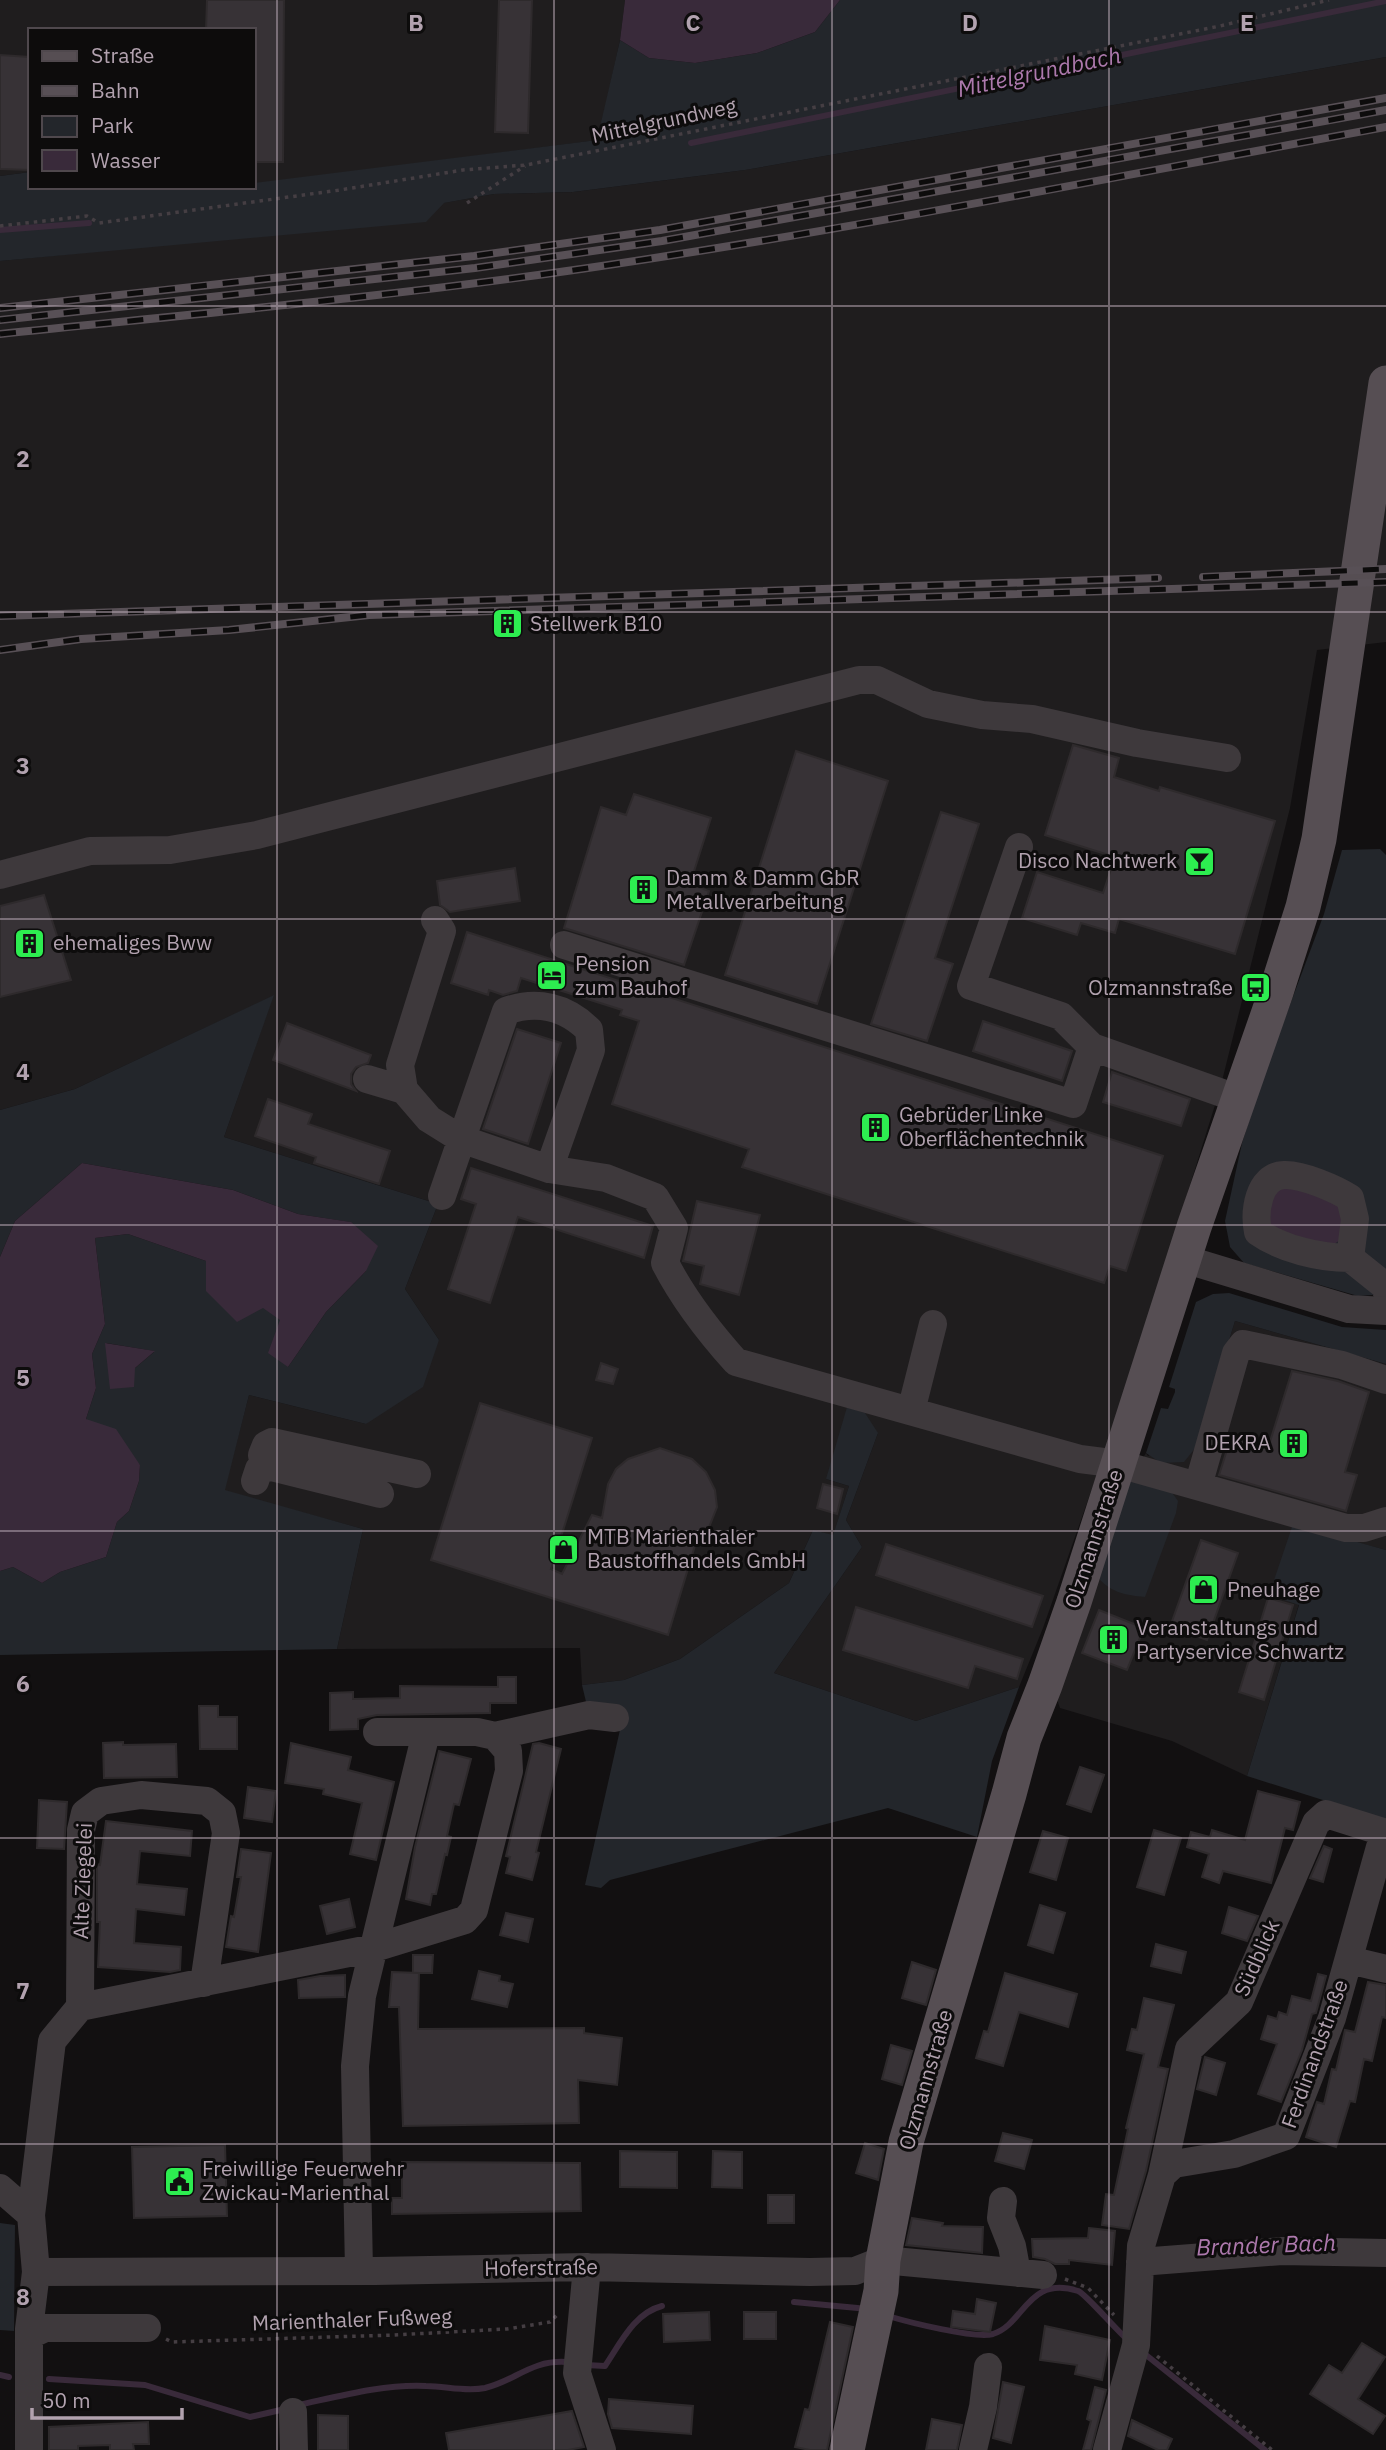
<svg xmlns="http://www.w3.org/2000/svg" width="1386" height="2450" viewBox="0 0 1386 2450" font-family="'IBM Plex Sans',sans-serif">
<style>
.built{fill:#1f1d1e}
.green{fill:#23262b;fill-rule:evenodd}
.water{fill:#392a3a}
.lines{fill:none;stroke-linecap:round;stroke-linejoin:round}
.stream{stroke:#392a3a;stroke-width:6}
.building{fill:#373236;stroke:#2e2a2c;stroke-width:2}
.path{stroke:#453e43;stroke-width:3.5;stroke-dasharray:3.5 5;stroke-linecap:butt}
.minor{stroke:#3e393c;stroke-width:28}
.major{stroke:#564e53;stroke-width:35}
.rail-casing{stroke:#585056;stroke-width:8}
.rail{stroke:#0d0c0c;stroke-width:5;stroke-dasharray:16;stroke-linecap:butt}
.grid{fill:none;stroke:#b2a2af;stroke-width:2;stroke-opacity:0.55}
.labels{text-anchor:middle;stroke-width:6;stroke-linejoin:round;paint-order:stroke}
.street-label{font-size:21px;fill:#b2a2af;stroke:#0d0c0c}
.poi-label{font-size:21px;fill:#b2a2af;stroke:#0d0c0c;text-anchor:start}
.water-label{font-size:23px;font-style:italic;fill:#ad79ad;stroke:#0d0c0c}
.grid-label{font-size:23px;text-anchor:middle;font-weight:bold;fill:#b2a2af;stroke:#0d0c0c;stroke-width:6;stroke-linejoin:round;paint-order:stroke}
</style>
<rect width="100%" height="100%" fill="#121011"/>
<path class="built" d="M0,0H625L620,40L598,140L254,185V30H30V172L0,176Z
M1386,57V642L1317,650L1290,808L1220,1089L1121,1406L1043,1628L1019,1687L916,1721L774,1673L862,1547L846,1520L878,1433L826,1479L849,1486L833,1536L813,1530L789,1583L680,1659L624,1680L582,1685L580,1648L337,1649L363,1529L224,1491L249,1395L366,1424L439,1340L405,1289L438,1204L224,1137L273,996L75,1089L0,1110V261L101,251L443,203L494,194L573,192L745,170Z
M1235,1321L1386,1364V1550L1348,1540L1299,1604L1247,1776L1172,1741L1060,1708L1055,1694L1129,1480L1146,1453L1148,1456L1202,1425Z"/>
<path class="green" d="M840,0H1386V57L745,170L573,192L494,194L444,203L426,222L0,261V176L30,172V187H190L196,190L254,187V183L597,140L620,40L649,58L695,63L757,53L815,32Z
M1380,849L1386,855V1294L1358,1296L1244,1263L1230,1247L1225,1221L1242,1143L1264,1074L1324,914L1342,850Z
M274,995L224,1137L438,1204L405,1289L439,1340L423,1387L366,1424L249,1395L225,1490L363,1529L337,1649L0,1655V1571L13,1567L42,1583L60,1572L106,1557L117,1522L129,1511L139,1481L140,1465L86,1419L96,1388L92,1354L105,1324L95,1238L128,1234L206,1261L281,1320L288,1367L326,1312L366,1271L350,1222L298,1214L233,1190L82,1163L15,1221L0,1257V1110L75,1089ZM106,1343L154,1351V1352L135,1368Z
M1229,1293L1342,1327L1386,1330V1364L1235,1321L1196,1447L1184,1462L1161,1463L1146,1453L1161,1408L1168,1409L1175,1392V1389L1169,1387L1196,1302L1213,1294Z
M847,1407L865,1413L878,1433L846,1520L862,1547L774,1673L916,1721L1019,1687L992,1761L977,1837L888,1808L610,1880L601,1888L585,1885L624,1712L587,1706L582,1685L624,1680L680,1659L789,1583L813,1530L833,1535L849,1486L826,1479Z
M1129,1480L1171,1491L1178,1501L1176,1513L1145,1597C1124,1595 1109,1592 1096,1575Z
M1293,1524L1386,1550V1820L1247,1776L1299,1605L1269,1595Z
M0,2223L15,2225L14,2331L0,2330Z"/>
<path class="water" d="M625,0H840L815,32L757,53L695,63L649,58L620,40Z
M82,1163L233,1190L298,1214L351,1222L378,1246L366,1271L326,1312L288,1367L268,1353L280,1320L263,1308L237,1322L206,1291V1261L128,1234L95,1238L105,1324L92,1354L96,1388L86,1419L116,1429L140,1465L139,1481L129,1511L117,1522L106,1557L60,1572L42,1583L13,1567L0,1571V1257L15,1221Z
M1282,1182L1346,1205L1340,1240L1330,1247L1273,1236L1262,1207Z
M105,1343L155,1351L135,1368L134,1387L110,1389Z"/>
<g class="lines">
<path class="stream" d="M691,143L1386,1
M0,230L89,223
M794,2302L868,2309
M888,2316C908,2322 975,2339 993,2334C1025,2324 1027,2275 1078,2291C1085,2293 1117,2331 1127,2339
M1141,2351L1265,2450
M586,2365L605,2366C620,2344 634,2313 662,2306
M0,2375L9,2377
M49,2379L145,2385L250,2417L285,2409
M299,2405C340,2396 383,2384 426,2386C446,2386 465,2392 485,2388C515,2381 531,2360 566,2362"/>
</g>
<path class="building" d="M207,0H284L283,162H254V30H206Z
M499,0H532L528,133L495,132Z
M0,55L30,57V170L0,169Z
M1073,745L1119,758L1114,777L1159,791L1160,787L1275,821L1235,954L1119,919L1115,933L1081,923L1077,935L1022,918L1037,872L1103,893L1115,857L1045,835Z
M796,751L888,781L817,1004L725,975Z
M634,794L711,818L690,884L709,891L684,965L564,928L601,807L626,815Z
M941,812L979,824L935,958L953,964L927,1041L871,1024Z
M515,868L520,901L450,912L440,905L437,881Z
M44,895L71,980L0,997V906Z
M467,932L1163,1156L1126,1271L1110,1266L1104,1283L742,1167L749,1149L612,1104L639,1021L620,1015L622,1010L521,978L517,991L503,995L489,990L488,995L451,983Z
M983,1021L1072,1051L1062,1081L973,1051Z
M287,1023L371,1055L368,1063L356,1067L351,1074V1084L356,1091L273,1060Z
M517,1029L561,1043L528,1144L483,1129Z
M1112,1072L1190,1099L1181,1126L1103,1102Z
M268,1099L312,1114L308,1124L390,1151L379,1184L314,1163L316,1157L255,1136Z
M471,1168L653,1226L644,1258L518,1217L490,1303L448,1289L476,1204L461,1199Z
M697,1201L760,1215L739,1295L700,1284L704,1266L683,1261Z
M601,1363L618,1369L613,1384L596,1380Z
M1292,1371L1338,1381L1369,1392L1345,1472L1357,1475L1346,1511L1219,1475L1231,1437L1268,1448Z
M480,1403L592,1438L551,1569L562,1574L592,1515L602,1518L608,1484L616,1469L628,1459L660,1448L692,1459L706,1472L715,1490L717,1507L706,1535L697,1539L668,1635L431,1560Z
M823,1484L843,1489L837,1514L817,1508Z
M1201,1540L1238,1553L1207,1640L1170,1627Z
M886,1544L1043,1596L1032,1627L876,1575Z
M1268,1598L1293,1605L1264,1700L1239,1692Z
M856,1607L1023,1659L1017,1679L975,1666L968,1688L843,1650Z
M1099,1610L1144,1628L1127,1670L1082,1653Z
M498,1677H516V1703H490V1713L377,1715L358,1719V1729L330,1730V1693L353,1692V1699L400,1698V1686L498,1687Z
M199,1706H218V1717H237V1749H200Z
M123,1742V1745L176,1744L177,1777L104,1778L103,1743Z
M291,1743L351,1757L348,1770L394,1782L376,1860L350,1854L362,1803L323,1794L324,1789L285,1783Z
M539,1743L561,1749L536,1852L539,1853L532,1880L506,1873L510,1857L506,1856L533,1744Z
M439,1751L471,1759L459,1805L454,1804L447,1836L451,1837L447,1855L445,1854L436,1894H432L430,1905L406,1899L415,1847Z
M1080,1767L1104,1775L1091,1812L1067,1804Z
M248,1787L276,1791L272,1822L244,1818Z
M1258,1791L1300,1802L1293,1830L1285,1828L1271,1883L1223,1871L1219,1883L1202,1877L1209,1854L1187,1847L1191,1832L1210,1837L1212,1830L1245,1840Z
M39,1800L67,1802L64,1849L37,1848Z
M106,1821L192,1831L190,1856L140,1851L137,1884L187,1889L184,1915L136,1909L134,1943L181,1947L180,1970L170,1972L98,1967L100,1922H97V1864L100,1865Z
M1154,1830L1181,1838L1164,1895L1137,1887Z
M1043,1831L1068,1838L1056,1880L1030,1872Z
M1324,1846L1332,1849L1323,1882L1310,1878Z
M241,1849L271,1853L258,1952L226,1947L231,1916L234,1917L241,1877H237Z
M349,1899L355,1927L327,1934L320,1906Z
M1040,1905L1065,1913L1053,1953L1028,1945Z
M1229,1907L1258,1916L1247,1941L1222,1933Z
M506,1913L533,1919L528,1942L500,1935Z
M1156,1944L1186,1952L1181,1973L1151,1966Z
M413,1955H433L432,1973H413Z
M912,1962L936,1970L926,2005L902,1998Z
M479,1971L500,1976L499,1981L513,1984L507,2007L472,1999Z
M392,1972L419,1973L418,2029L584,2028V2033L622,2038L617,2085L578,2080L579,2123L403,2126L399,2007H389Z
M1005,1973L1077,1994L1068,2027L1019,2012L1003,2066L976,2058L984,2031L988,2032Z
M1318,1974L1326,1976L1316,2013L1312,2014L1302,2050L1281,2102L1258,2094L1277,2044L1261,2039L1268,2016L1277,2019L1279,2012L1287,2015L1292,1996L1311,2001Z
M345,1975V1997L299,1998L298,1980L320,1976Z
M1368,1982L1386,1985V2018L1382,2017L1372,2061L1364,2059L1355,2102L1350,2101L1336,2147L1306,2137L1317,2102L1324,2104L1332,2069L1336,2070L1345,2030L1355,2032Z
M1144,1998L1174,2005L1158,2067L1168,2069L1146,2171L1129,2229L1102,2225L1106,2194L1114,2195L1128,2129L1126,2128L1144,2054L1127,2050L1132,2029L1137,2030Z
M891,2045L912,2051L902,2085L882,2079Z
M1205,2057L1225,2063L1216,2095L1197,2089Z
M1003,2133L1032,2140L1024,2169L995,2161Z
M865,2143L884,2149L878,2180L856,2173Z
M225,2145L227,2216L134,2218L132,2147Z
M620,2151L677,2152V2188L620,2187Z
M713,2151L742,2152V2188L712,2187Z
M402,2162L580,2163L581,2211L392,2214V2198H402Z
M768,2195H794V2223H768Z
M912,2218L943,2223L942,2226L983,2227L982,2253L906,2245Z
M1089,2228L1115,2231L1112,2265L1069,2260V2264H1055L1045,2259L1033,2257L1032,2239L1088,2238Z
M977,2299L996,2303L990,2332L951,2327L953,2311L975,2314Z
M709,2312L710,2340L664,2342L663,2314Z
M744,2312H776V2339H744Z
M830,2322L853,2327L827,2450H810L795,2447L805,2409L809,2410Z
M1045,2326L1110,2340L1102,2380L1075,2374L1077,2365L1040,2360Z
M1362,2343L1385,2357L1358,2399L1385,2416L1373,2434L1310,2394L1329,2365L1342,2373Z
M1003,2382L1024,2387L1011,2443L993,2438Z
M1095,2387L1106,2390L1091,2450H1083L1091,2421L1087,2419Z
M609,2399L693,2406L691,2434L612,2428L608,2414Z
M572,2411L584,2447L568,2450H449L446,2433Z
M318,2415L348,2416V2450H318Z
M932,2419L962,2425L957,2450H926Z
M1132,2420L1172,2439L1167,2450H1158L1128,2436Z
M148,2422L149,2444H133L134,2450H110V2445L78,2446V2450H49V2427Z"/>
<g class="lines">
<path class="path" d="M467,203L525,166
M0,226L87,216L99,223L340,190L463,170L526,165L1220,26L1329,0
M1065,2279L1088,2288L1114,2315
M166,2339L172,2342L394,2335L507,2329L550,2322L559,2313
M1157,2356L1272,2450"/>
<path class="minor" d="M1019,847L971,986L1061,1016L1092,1047L1239,1099
M0,875L90,851L170,850L257,835L859,680H877L928,704L982,715L1032,719L1137,743L1227,758
M435,920L442,931L400,1065L404,1090L429,1119L461,1139L549,1169L606,1178L655,1197L674,1228L665,1263C684,1300 709,1332 736,1362L1080,1459L1119,1464L1346,1528H1364L1386,1521
M564,945L1073,1104L1092,1047
M367,1079L404,1090
M442,1196L506,1011C537,1000 566,1007 589,1030L591,1050L549,1169
M1350,1258L1355,1219L1350,1198C1336,1189 1302,1174 1284,1175C1258,1176 1254,1212 1258,1232C1282,1249 1320,1258 1350,1258L1385,1286L1386,1290
M1184,1259L1349,1309L1386,1311
M911,1411L933,1324
M264,1466L262,1455L266,1445L272,1442L417,1474
M255,1481L259,1469L267,1466L380,1494
M1198,1486L1236,1353L1243,1344L1342,1365L1386,1380
M495,1736L589,1715L615,1718
M1349,1960L1386,1969
M80,2007L374,1948L465,1920L474,1910L509,1771L508,1751L495,1736L477,1732H377
M1162,2175L1189,2049L1239,2002L1316,1823L1326,1814L1386,1833
M0,2188L31,2215L36,2272L29,2329V2450
M1003,2201L1001,2218L1012,2246L1017,2273
M31,2215L52,2041L80,2007L81,1830L85,1813L101,1801L141,1795L207,1801L222,1813L226,1833L204,1983
M1140,2262L1282,2251L1386,2253
M587,2267L577,2373L602,2450
M359,2271L355,2066L362,1996L426,1733
M36,2272L375,2271L587,2267L810,2272L855,2271L883,2260L1043,2275
M30,2335L45,2328H147
M293,2412L294,2450
M973,2450L983,2407L988,2367
M1107,2450L1136,2345L1141,2246L1162,2175L1174,2164L1234,2154L1286,2136L1332,2018L1380,1847L1386,1844"/>
<path class="major" d="M847,2450L881,2291L883,2260L906,2142L1009,1794L1024,1738L1045,1685L1074,1602L1194,1227L1276,992L1303,907L1319,839L1386,383"/>
<defs>
<path id="rail" d="M0,308L474,256L660,230L1386,98
M0,320L475,268L662,241L1386,110
M0,334C194,314 388,297 581,269C851,230 1118,176 1386,127
M1203,577L1386,569
M0,616L1158,578
M0,650L81,639L229,630L369,615L1386,582"/>
</defs>
<use href="#rail" class="rail-casing"/>
<use href="#rail" class="rail"/>
</g>
<path class="grid" d="M277,0V2450M554,0V2450M832,0V2450M1109,0V2450M0,306H1386M0,612H1386M0,919H1386M0,1225H1386M0,1531H1386M0,1838H1386M0,2144H1386"/>
<defs>
<symbol id="building-square" viewBox="-11 -11 22 22"><rect x="-9" y="-9" width="18" height="18" rx="4" fill="#2ded50" stroke="#0d0c0c"/><path d="M-4-6H4V6H1V3H-1V6H-4ZM-2.5-4.3h1.7v1.8h-1.7ZM.8-4.3h1.7v1.8H.8ZM-2.5-1h1.7V.8h-1.7ZM.8-1h1.7V.8H.8Z" fill="#111"/></symbol>
<symbol id="bar-square" viewBox="-11 -11 22 22"><rect x="-9" y="-9" width="18" height="18" rx="4" fill="#2ded50" stroke="#0d0c0c"/><path d="M-6-5H6L.8 .8V4.5H3.5V6h-7V4.5H-.8V.8Z" fill="#111"/></symbol>
<symbol id="hotel-square" viewBox="-11 -11 22 22"><rect x="-9" y="-9" width="18" height="18" rx="4" fill="#2ded50" stroke="#0d0c0c"/><path d="M-6-4.5h1.5V1H6V5H4.5V3h-9V5H-6ZM-4 0a1.8 1.8 0 1 1 3.6 0ZM.5 0V-2.5h3Q6-2.5 6 0Z" fill="#111"/></symbol>
<symbol id="bus-square" viewBox="-11 -11 22 22"><rect x="-9" y="-9" width="18" height="18" rx="4" fill="#2ded50" stroke="#0d0c0c"/><path d="M-5-6H5V4H4V6H2V4H-2V6H-4V4H-5ZM-3.5-4V0h7V-4ZM-3.5 1.2v1.5H-2V1.2ZM2 1.2v1.5H3.5V1.2Z" fill="#111"/></symbol>
<symbol id="shop-square" viewBox="-11 -11 22 22"><rect x="-9" y="-9" width="18" height="18" rx="4" fill="#2ded50" stroke="#0d0c0c"/><path d="M-5-2.5h2.3a2.7 3.5 0 0 1 5.4 0H5L5.5 6h-11ZM-1.5-2.5h3a1.5 2.3 0 0 0-3 0Z" fill="#111"/></symbol>
<symbol id="civic-square" viewBox="-11 -11 22 22"><rect x="-9" y="-9" width="18" height="18" rx="4" fill="#2ded50" stroke="#0d0c0c"/><path d="M-.6-6.5H3V-4.5H.6V-3L4-1V1h2V6H-6V1h2V-1L-.6-3ZM-1.2 2.5V6h2.4V2.5Z" fill="#111"/></symbol>
</defs>
<g fill-rule="evenodd">
<use href="#building-square" x="490" y="606" width="35" height="35"/>
<use href="#bar-square" x="1182" y="844" width="35" height="35"/>
<use href="#building-square" x="626" y="872" width="35" height="35"/>
<use href="#building-square" x="12" y="926" width="35" height="35"/>
<use href="#hotel-square" x="534" y="958" width="35" height="35"/>
<use href="#bus-square" x="1238" y="970" width="35" height="35"/>
<use href="#building-square" x="858" y="1110" width="35" height="35"/>
<use href="#building-square" x="1276" y="1426" width="35" height="35"/>
<use href="#shop-square" x="546" y="1532" width="35" height="35"/>
<use href="#shop-square" x="1186" y="1572" width="35" height="35"/>
<use href="#building-square" x="1096" y="1622" width="35" height="35"/>
<use href="#civic-square" x="162" y="2164" width="35" height="35"/>
</g>
<g class="labels">
<g class="street-label">
<text transform="translate(664 121) rotate(-12)" y="7">Mittelgrundweg</text>
<text transform="translate(1094 1539) rotate(-72)" y="7">Olzmannstraße</text>
<text transform="translate(83 1881) rotate(-88)" y="7">Alte Ziegelei</text>
<text transform="translate(1257 1958) rotate(-66)" y="7">Südblick</text>
<text transform="translate(1315 2054) rotate(-70)" y="7">Ferdinandstraße</text>
<text transform="translate(926 2080) rotate(-74)" y="7">Olzmannstraße</text>
<text transform="translate(541 2268) rotate(-1)" y="7">Hoferstraße</text>
<text transform="translate(352 2320) rotate(-2)" y="7">Marienthaler Fußweg</text>
</g>
<g class="poi-label">
<text x="530" y="631">Stellwerk B10</text>
<text x="1177" y="868" text-anchor="end">Disco Nachtwerk</text>
<text x="666" y="885">Damm &amp; Damm GbR<tspan x="666" dy="24">Metallverarbeitung</tspan></text>
<text x="53" y="950">ehemaliges Bww</text>
<text x="575" y="971">Pension<tspan x="575" dy="24">zum Bauhof</tspan></text>
<text x="1233" y="995" text-anchor="end">Olzmannstraße</text>
<text x="899" y="1122">Gebrüder Linke<tspan x="899" dy="24">Oberflächentechnik</tspan></text>
<text x="1271" y="1450" text-anchor="end">DEKRA</text>
<text x="587" y="1544">MTB Marienthaler<tspan x="587" dy="24">Baustoffhandels GmbH</tspan></text>
<text x="1227" y="1597">Pneuhage</text>
<text x="1136" y="1635">Veranstaltungs und<tspan x="1136" dy="24">Partyservice Schwartz</tspan></text>
<text x="202" y="2176">Freiwillige Feuerwehr<tspan x="202" dy="24">Zwickau-Marienthal</tspan></text>
</g>
<g class="water-label">
<text transform="translate(1039 72) rotate(-12)" y="8">Mittelgrundbach</text>
<text transform="translate(1266 2245) rotate(-2)" y="8">Brander Bach</text>
</g>
</g>
<g class="grid-label">
<text x="416" y="31">B</text>
<text x="693" y="31">C</text>
<text x="970" y="31">D</text>
<text x="1247" y="31">E</text>
<text x="23" y="467">2</text>
<text x="23" y="774">3</text>
<text x="23" y="1080">4</text>
<text x="23" y="1386">5</text>
<text x="23" y="1692">6</text>
<text x="23" y="1999">7</text>
<text x="23" y="2305">8</text>
</g>
<rect x="28" y="28" width="228" height="161" fill="#0d0c0c" stroke="#4f484d" stroke-width="2"/>
<rect x="42" y="51" width="35" height="10" fill="#564e53" stroke="#4f484d" stroke-width="2"/>
<text x="91" y="63" font-size="21" fill="#b2a2af">Straße</text>
<rect x="42" y="86" width="35" height="10" fill="#585056" stroke="#4f484d" stroke-width="2"/>
<text x="91" y="98" font-size="21" fill="#b2a2af">Bahn</text>
<rect x="42" y="116" width="35" height="21" fill="#23262b" stroke="#4f484d" stroke-width="2"/>
<text x="91" y="133" font-size="21" fill="#b2a2af">Park</text>
<rect x="42" y="150" width="35" height="21" fill="#392a3a" stroke="#4f484d" stroke-width="2"/>
<text x="91" y="168" font-size="21" fill="#b2a2af">Wasser</text>
<path d="M32 2408v10h150v-10" fill="none" stroke="#b2a2af" stroke-width="3.5"/>
<text x="42" y="2408" font-size="21" fill="#b2a2af" stroke="#0d0c0c" stroke-width="5" paint-order="stroke">50 m</text>
</svg>
